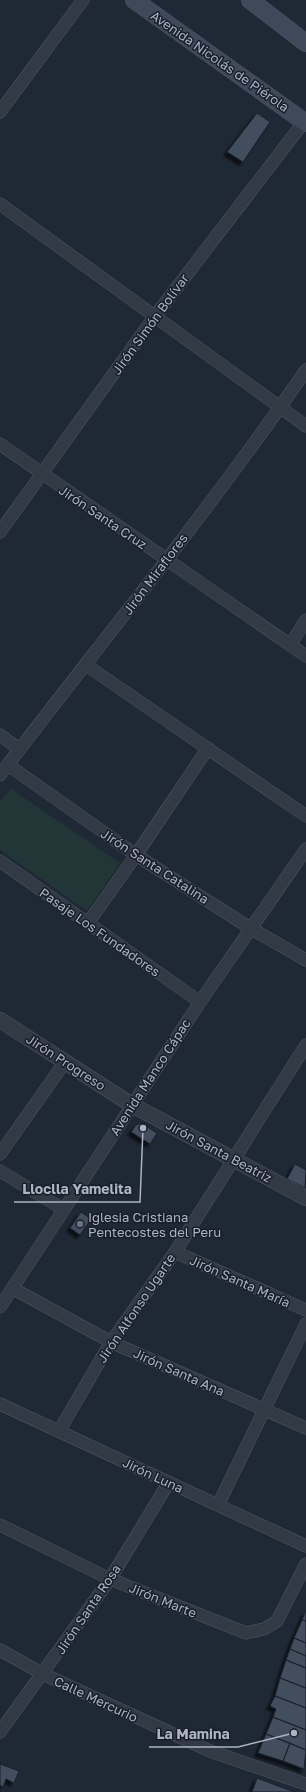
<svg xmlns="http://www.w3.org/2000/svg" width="306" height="1792" viewBox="0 0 306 1792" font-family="'Golos Text',sans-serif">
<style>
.green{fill:#223537}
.building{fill:#424d5d;stroke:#1a212c;filter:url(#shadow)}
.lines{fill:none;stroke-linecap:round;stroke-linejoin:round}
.minor-casing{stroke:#505764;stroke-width:13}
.tertiary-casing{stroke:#505764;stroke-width:16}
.secondary-casing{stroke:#505764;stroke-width:18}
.minor{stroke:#323a46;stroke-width:12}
.tertiary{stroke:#323a46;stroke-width:15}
.secondary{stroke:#404959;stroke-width:17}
.worship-dot{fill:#6b7280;stroke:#181f2a;stroke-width:1.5}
.labels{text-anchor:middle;stroke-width:3;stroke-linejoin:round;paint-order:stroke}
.street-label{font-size:13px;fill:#acb4c3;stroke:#181f2a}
.poi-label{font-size:13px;fill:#acb4c3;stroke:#181f2a;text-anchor:start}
.leader{fill:none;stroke:#acb4c3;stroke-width:1.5}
.callout-dot{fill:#acb4c3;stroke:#181f2a;stroke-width:1.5}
.callout-label{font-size:14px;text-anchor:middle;font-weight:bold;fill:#acb4c3;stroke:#181f2a;stroke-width:3;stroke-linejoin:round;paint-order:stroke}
</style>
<defs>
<filter id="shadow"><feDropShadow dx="-3.5" dy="3.5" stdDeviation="1" flood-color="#0009"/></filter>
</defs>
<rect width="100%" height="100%" fill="#1f2835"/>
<path class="green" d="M11,789L120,863L87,911L0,850V801Z"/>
<path class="building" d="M257,113L270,122L243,162L227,152Z
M141,1123L157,1133L150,1144L131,1132L136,1125Z
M295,1164L306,1170L305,1188L287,1179Z
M81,1212L91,1219L80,1235L70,1228Z
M306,1610V1621L302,1620Z
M302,1620L306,1621V1643L294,1638Z
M294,1638L306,1643V1656L290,1649Z
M290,1649L306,1656V1668L286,1660Z
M286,1660L306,1668V1688L280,1678Z
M280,1678L306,1688V1708L275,1696Z
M275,1696L306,1708V1730L273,1717L276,1709L270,1706Z
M273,1717L306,1730V1750L266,1734Z
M266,1734L290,1743L283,1761L258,1753Z
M290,1743L306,1750L304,1769L283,1761Z
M0,1764L19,1771L14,1783L6,1779L3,1787L0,1785Z
M257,1778L278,1786L295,1792H252Z"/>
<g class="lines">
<defs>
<path id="minor" d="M0,112L83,0
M0,204L306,426
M0,444L306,656
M0,532L155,316L306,119
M290,645L306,620
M86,665L306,816
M0,735L19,749
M8,765L136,855L250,928L306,960
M0,775C103,640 210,509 306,370
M0,861L200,1002
M88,923L136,855L208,748
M0,1154L65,1062
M0,1171L63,1209
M175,1252L306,1310
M12,1288L111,1342L306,1428
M0,1307L200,1002L306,849
M0,1404L306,1546
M59,1431L111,1342L175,1252L306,1045
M218,1505L306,1324
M0,1525L110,1579L246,1633L264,1629L277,1621L306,1564
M0,1650L43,1674L210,1751L306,1784
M0,1732L110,1579L169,1482"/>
<path id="tertiary" d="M0,1020L132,1105L306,1198"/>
<path id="secondary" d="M134,0L306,123
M250,0L306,43"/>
</defs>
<use href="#minor" class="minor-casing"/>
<use href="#tertiary" class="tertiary-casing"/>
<use href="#secondary" class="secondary-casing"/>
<use href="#minor" class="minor"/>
<use href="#tertiary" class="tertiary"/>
<use href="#secondary" class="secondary"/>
</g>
<circle class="worship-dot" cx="80" cy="1224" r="4"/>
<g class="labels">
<g class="street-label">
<text transform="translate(220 61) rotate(35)" y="5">Avenida Nicolás de Piérola</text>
<text transform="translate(150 324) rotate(-54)" y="5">Jirón Simón Bolívar</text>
<text transform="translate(103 517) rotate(34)" y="5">Jirón Santa Cruz</text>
<text transform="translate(155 574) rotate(-53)" y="5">Jirón Miraflores</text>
<text transform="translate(155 866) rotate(33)" y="5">Jirón Santa Catalina</text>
<text transform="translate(100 932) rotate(35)" y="5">Pasaje Los Fundadores</text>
<text transform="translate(66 1062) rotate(33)" y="5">Jirón Progreso</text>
<text transform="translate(150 1077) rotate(-57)" y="5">Avenida Manco Cápac</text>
<text transform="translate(219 1151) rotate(28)" y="5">Jirón Santa Beatriz</text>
<text transform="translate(240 1281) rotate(24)" y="5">Jirón Santa María</text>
<text transform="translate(136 1308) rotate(-56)" y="5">Jirón Alfonso Ugarte</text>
<text transform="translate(179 1372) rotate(24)" y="5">Jirón Santa Ana</text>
<text transform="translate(153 1475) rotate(25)" y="5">Jirón Luna</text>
<text transform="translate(163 1600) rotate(22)" y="5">Jirón Marte</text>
<text transform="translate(88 1609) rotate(-56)" y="5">Jirón Santa Rosa</text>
<text transform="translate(96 1699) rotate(25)" y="5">Calle Mercurio</text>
</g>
<g class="poi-label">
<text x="88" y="1222">Iglesia Cristiana<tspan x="88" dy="15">Pentecostes del Peru</tspan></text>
</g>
</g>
<path class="leader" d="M143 1128L140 1202H14M294 1733L238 1747H149"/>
<g class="callout-dot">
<circle cx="143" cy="1128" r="4"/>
<circle cx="294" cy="1733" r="4"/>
</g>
<g class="callout-label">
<text x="77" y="1194">Lloclla Yamelita</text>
<text x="193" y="1739">La Mamina</text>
</g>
</svg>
